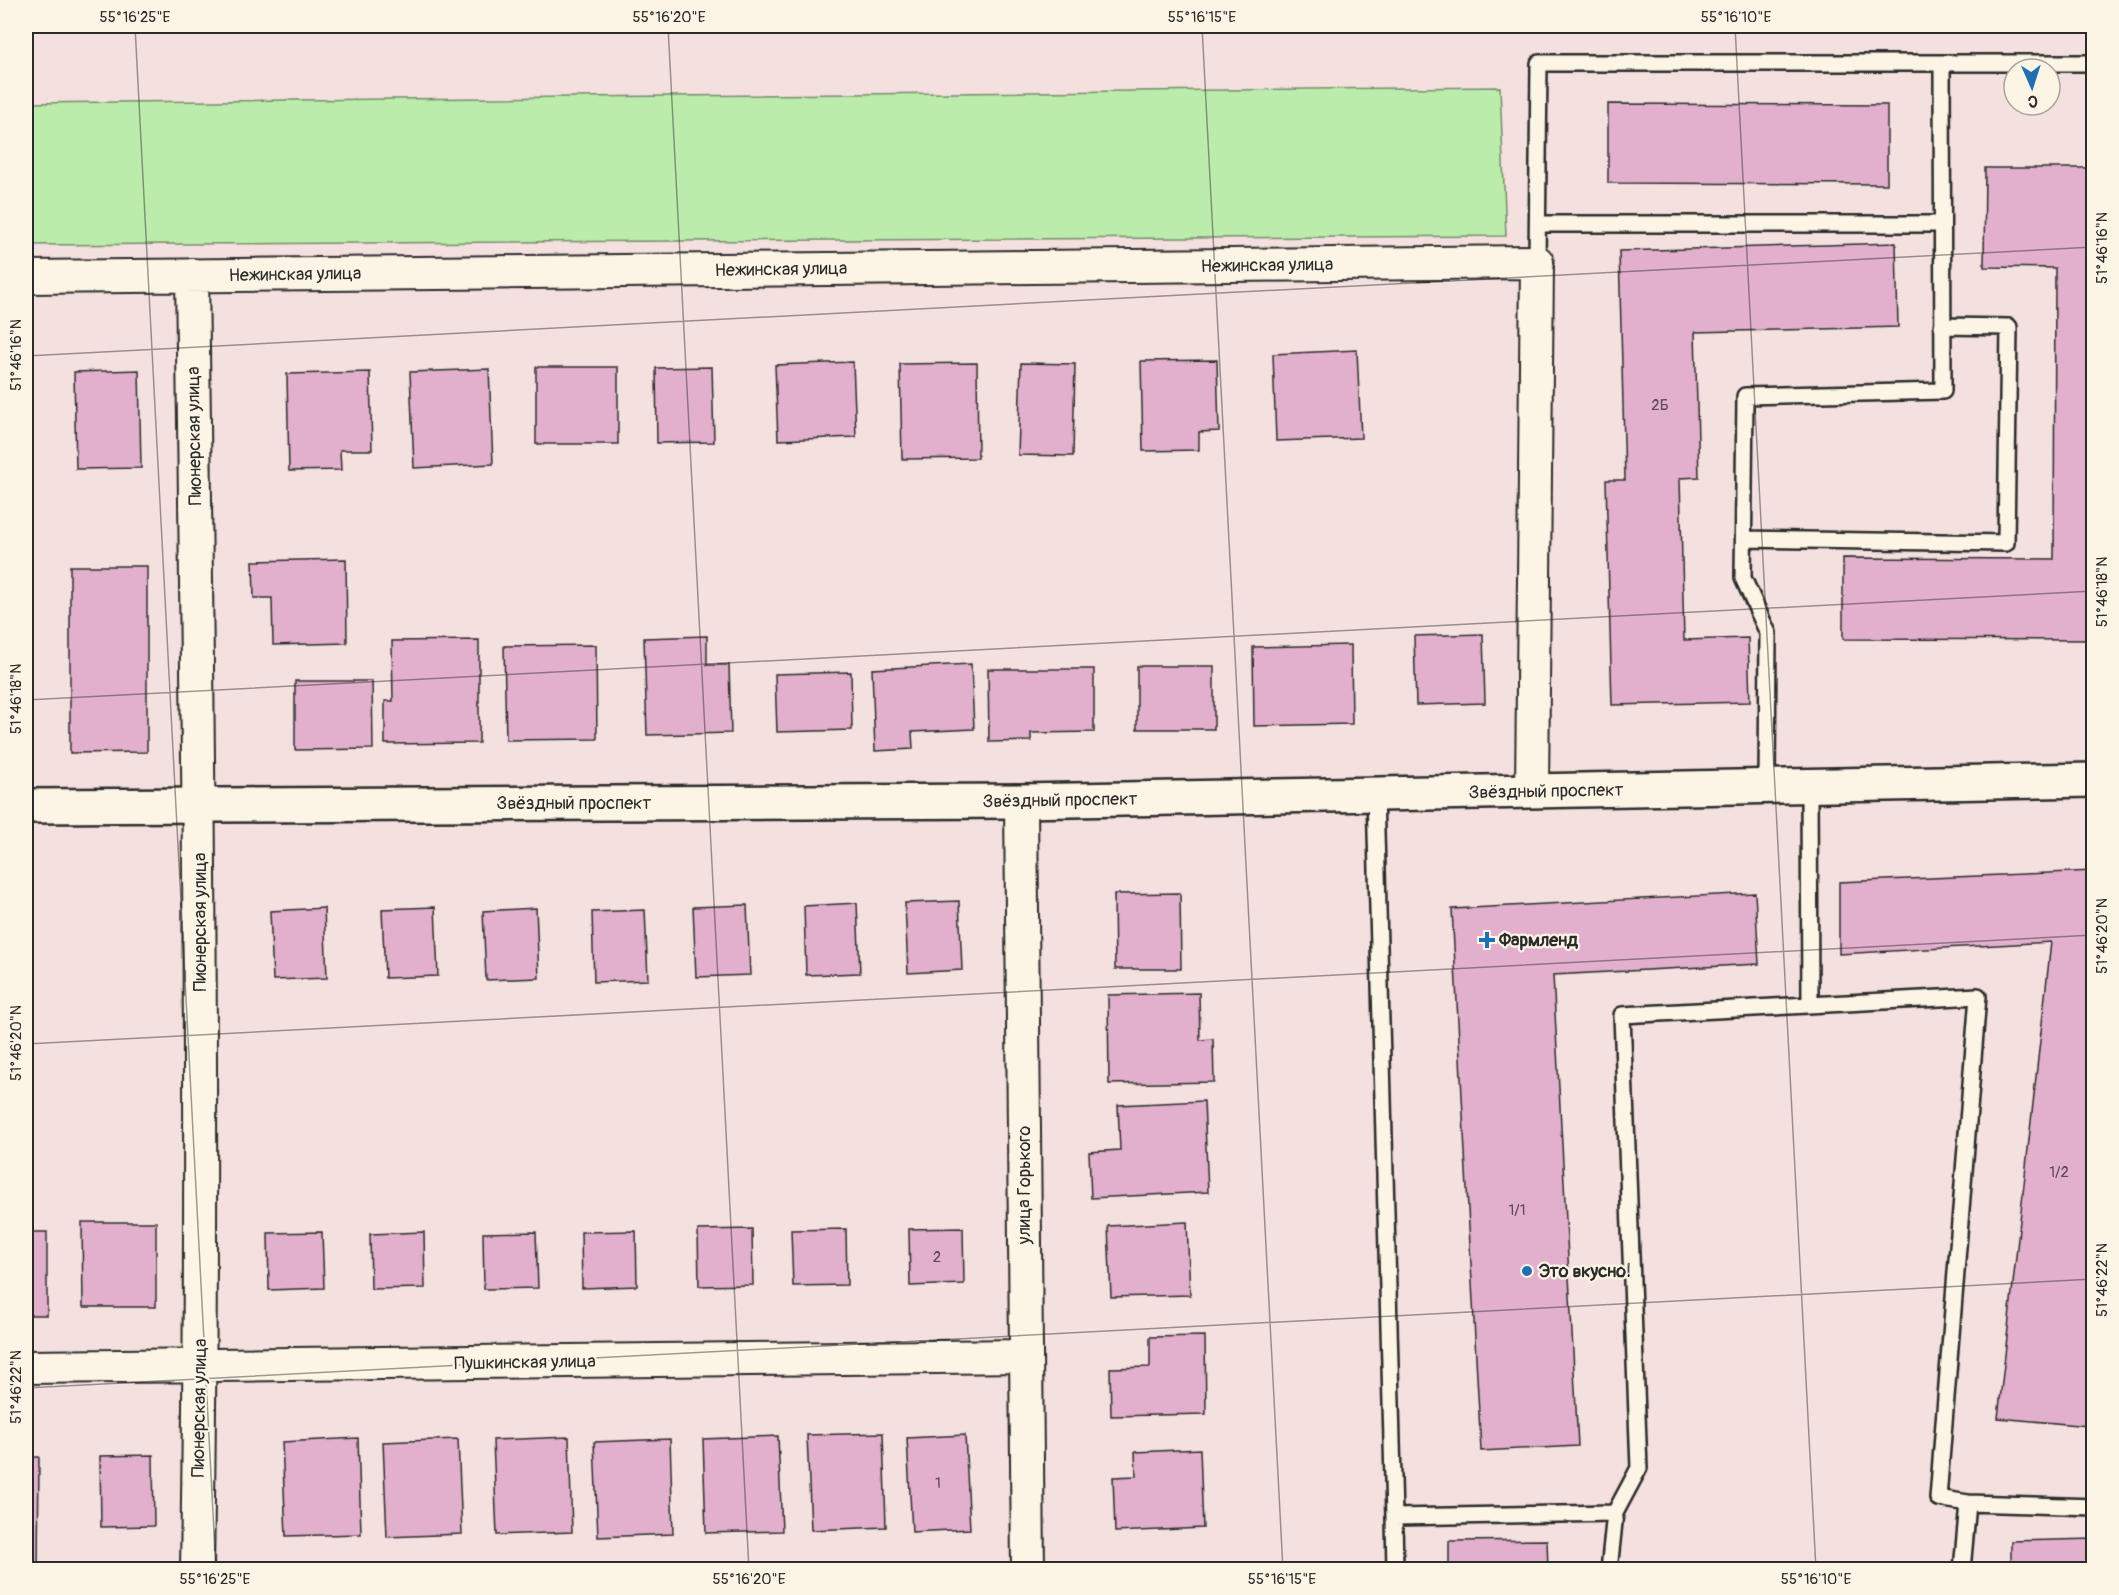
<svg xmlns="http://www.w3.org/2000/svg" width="2119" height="1595" viewBox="0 0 2119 1595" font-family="Pangolin,sans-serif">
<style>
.green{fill:#bcecab;stroke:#748c6b;stroke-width:1.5}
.building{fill:#e2afcd;stroke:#2b2b2b;stroke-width:1.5}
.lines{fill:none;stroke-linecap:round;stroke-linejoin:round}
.lane-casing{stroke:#2b2b2b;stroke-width:20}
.street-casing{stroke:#2b2b2b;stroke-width:36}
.secondary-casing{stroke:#2b2b2b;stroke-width:38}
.lane{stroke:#fcf5e5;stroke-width:15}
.street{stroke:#fcf5e5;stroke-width:32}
.secondary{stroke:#fcf5e5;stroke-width:33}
.ticks{fill:none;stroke:#2b2b2b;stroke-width:1.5;stroke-opacity:0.45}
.poi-dot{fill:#1f6fb2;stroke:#fcf5e5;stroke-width:2}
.labels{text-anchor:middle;stroke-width:4.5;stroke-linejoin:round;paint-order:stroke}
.number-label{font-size:15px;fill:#594c54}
.street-label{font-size:18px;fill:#2b2b2b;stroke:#fcf5e5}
.poi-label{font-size:18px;font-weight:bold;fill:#2b2b2b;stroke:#fcf5e5;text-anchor:start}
.neatline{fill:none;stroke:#2b2b2b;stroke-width:2}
.ticks-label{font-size:15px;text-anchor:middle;fill:#2b2b2b}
</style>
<rect width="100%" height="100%" fill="#f4e0de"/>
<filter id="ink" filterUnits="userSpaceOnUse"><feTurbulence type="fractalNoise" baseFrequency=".0167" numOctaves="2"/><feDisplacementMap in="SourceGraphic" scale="12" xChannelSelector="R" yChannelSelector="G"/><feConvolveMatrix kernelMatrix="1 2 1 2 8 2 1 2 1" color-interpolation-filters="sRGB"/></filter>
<g filter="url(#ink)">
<path class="green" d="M1500,87L1506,236L26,245V103Z"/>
<path class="building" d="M1608,104L1887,105V184L1608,183Z
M1985,168H2094V640L1843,639V558L2054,559L2055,268L1984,267Z
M1896,243L1898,327L1695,332L1699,477L1680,478L1684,640L1748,638L1750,702L1612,705L1606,480H1625L1619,251Z
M1357,350L1361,438L1276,441L1273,354Z
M1217,360L1219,431L1199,432V450L1143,451L1141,361Z
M853,362L856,437L778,440L775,365Z
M977,363L978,458L902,459L900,364Z
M1021,363L1075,364L1073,456L1018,455Z
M536,367H618V444H536Z
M712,367L714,442L657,443L656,368Z
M489,369L493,464L414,468L410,372Z
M26,370L28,465H26Z
M139,370L141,468L76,469L74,372Z
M370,372L372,450H340L341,470L289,471L287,374Z
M346,559L347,643L273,645L272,598H254L253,561Z
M70,566H147V752L70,753Z
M1483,634L1485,703L1416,705L1414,636Z
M707,636V665H729L731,733L647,735L644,638Z
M479,640V743L385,744V701H393L392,641Z
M596,645L597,739L506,740L504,646Z
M1351,645L1352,724L1254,726L1253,647Z
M971,664L974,729L912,732L913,749L875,751L872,669Z
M1137,666H1214V729H1137Z
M988,669H1094V732L1031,733V741L989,742Z
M851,672L852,730L777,732L775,674Z
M295,681H372L373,749L295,750Z
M2094,871V1390L2089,1426L1998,1418L2051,942L1839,954V882Z
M1180,893L1181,969H1115L1114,894Z
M1755,893L1759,964L1553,975L1578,1446L1481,1451L1452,909Z
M959,901L962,970L908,973L905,903Z
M857,903L860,973L806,975L804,906Z
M747,905L750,975L696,977L693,907Z
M435,907L438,976L385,978L382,909Z
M324,908L327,978L273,980L270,911Z
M536,908L539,978L486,980L483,911Z
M645,910L648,980L594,982L592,912Z
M1199,993L1200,1040L1213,1039L1214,1082L1109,1084L1108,995Z
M1204,1101L1208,1192L1091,1198L1089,1152L1120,1150L1118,1105Z
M82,1222H156V1307H83Z
M1187,1222L1190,1295L1111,1297L1108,1226Z
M963,1228L964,1284L910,1286L909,1229Z
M752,1229L753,1285L699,1286L698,1230Z
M846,1229L847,1285L793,1286L791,1230Z
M636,1231L637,1286L582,1288L581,1232Z
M26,1232H47V1315H26Z
M322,1232L324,1288L269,1290L268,1233Z
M424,1232L425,1288L371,1289L370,1234Z
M536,1232L538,1288L484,1289L483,1233Z
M1205,1336L1206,1414L1111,1416L1110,1368L1150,1367V1337Z
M883,1433L886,1527L811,1530L807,1435Z
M965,1435L970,1529L912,1532L907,1438Z
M778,1436L782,1531L706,1533L703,1439Z
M569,1437L572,1532L497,1535L493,1440Z
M358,1438L361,1534L286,1536L282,1442Z
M458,1439L462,1534L387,1537L383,1442Z
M670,1439L673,1534L598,1537L594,1442Z
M1200,1449L1203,1528L1115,1532L1113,1477L1136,1476L1135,1452Z
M153,1455L154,1526L101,1527L100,1456Z
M26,1457H39L38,1570H26Z
M2094,1539V1570H2011V1541Z
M1547,1540L1548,1570H1449V1541Z
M1203,1566V1570H1140V1567Z"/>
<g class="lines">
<defs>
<path id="lane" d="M1538,224H1942
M1537,262L1539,63H2094
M1744,539L2006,543L2009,327L1942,326
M1809,787L1810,1005
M1767,788L1768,633L1743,578L1745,396L1943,391L1942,63
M1375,794L1394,1517L1615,1513
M1394,1517L1395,1570
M1609,1570L1615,1513L1639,1468L1622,1015L1978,996L1938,1498L1968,1503L2094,1507
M1962,1570L1968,1503"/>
<path id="street" d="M192,275C198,706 204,1138 197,1570
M26,277L1537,262L1532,791
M1021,801L1028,1570
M26,1367L1025,1356"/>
<path id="secondary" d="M26,806L1021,801L2094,780"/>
</defs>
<use href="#lane" class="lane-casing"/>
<use href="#street" class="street-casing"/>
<use href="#secondary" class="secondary-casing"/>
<use href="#lane" class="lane"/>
<use href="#street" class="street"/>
<use href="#secondary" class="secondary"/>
</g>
</g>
<path class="ticks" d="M135,26L216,1570M668,26L749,1570M1202,26L1283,1570M1735,26L1816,1570M26,356L2094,247M26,700L2094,591M26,1044L2094,935M26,1388L2094,1279"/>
<g class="poi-dot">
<path d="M1484 931h6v6h6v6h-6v6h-6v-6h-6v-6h6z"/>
<circle cx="1527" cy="1271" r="6"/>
</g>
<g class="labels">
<g class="number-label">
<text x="1660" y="410">2Б</text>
<text x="2059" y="1177">1/2</text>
<text x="1517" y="1215">1/1</text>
<text x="937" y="1262">2</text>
<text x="938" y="1488">1</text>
</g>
<g class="street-label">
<text transform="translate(1267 265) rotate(-1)" y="6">Нежинская улица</text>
<text transform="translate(781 269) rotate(-1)" y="6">Нежинская улица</text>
<text transform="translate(295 274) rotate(-1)" y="6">Нежинская улица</text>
<text transform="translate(194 436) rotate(-91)" y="6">Пионерская улица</text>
<text transform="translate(1546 791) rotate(-1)" y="6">Звёздный проспект</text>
<text transform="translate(1060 800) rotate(-1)" y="6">Звёздный проспект</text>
<text x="574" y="809">Звёздный проспект</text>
<text transform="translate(200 922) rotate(-90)" y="6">Пионерская улица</text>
<text transform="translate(1024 1185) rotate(-90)" y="6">улица Горького</text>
<text transform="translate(525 1362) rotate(-1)" y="6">Пушкинская улица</text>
<text transform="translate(199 1408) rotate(-89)" y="6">Пионерская улица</text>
</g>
<g class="poi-label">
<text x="1499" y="946">Фармленд</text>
<text x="1539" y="1277">Это вкусно!</text>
</g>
</g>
<rect width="2119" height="1595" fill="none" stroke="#fcf5e5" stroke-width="66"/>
<g transform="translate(2032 87) rotate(177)"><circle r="28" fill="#fcf5e5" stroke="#a8a49b" stroke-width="1.5"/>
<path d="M0-4.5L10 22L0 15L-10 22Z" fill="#1f6fb2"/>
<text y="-9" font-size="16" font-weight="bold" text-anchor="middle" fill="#2b2b2b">С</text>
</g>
<rect x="33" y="33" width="2053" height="1529" class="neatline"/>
<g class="ticks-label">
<text x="135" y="22">55°16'25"E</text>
<text x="669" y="22">55°16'20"E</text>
<text x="1202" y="22">55°16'15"E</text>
<text x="1736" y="22">55°16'10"E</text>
<text transform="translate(2102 248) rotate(-90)" y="5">51°46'16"N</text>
<text transform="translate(16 355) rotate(-90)" y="5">51°46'16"N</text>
<text transform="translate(2102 592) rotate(-90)" y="5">51°46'18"N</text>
<text transform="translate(16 699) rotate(-90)" y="5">51°46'18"N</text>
<text transform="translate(2102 936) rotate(-90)" y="5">51°46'20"N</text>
<text transform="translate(16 1043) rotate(-90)" y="5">51°46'20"N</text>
<text transform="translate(2102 1280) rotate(-90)" y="5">51°46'22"N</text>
<text transform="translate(16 1387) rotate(-90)" y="5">51°46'22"N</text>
<text x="215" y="1584">55°16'25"E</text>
<text x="749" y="1584">55°16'20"E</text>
<text x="1282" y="1584">55°16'15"E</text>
<text x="1816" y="1584">55°16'10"E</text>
</g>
</svg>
